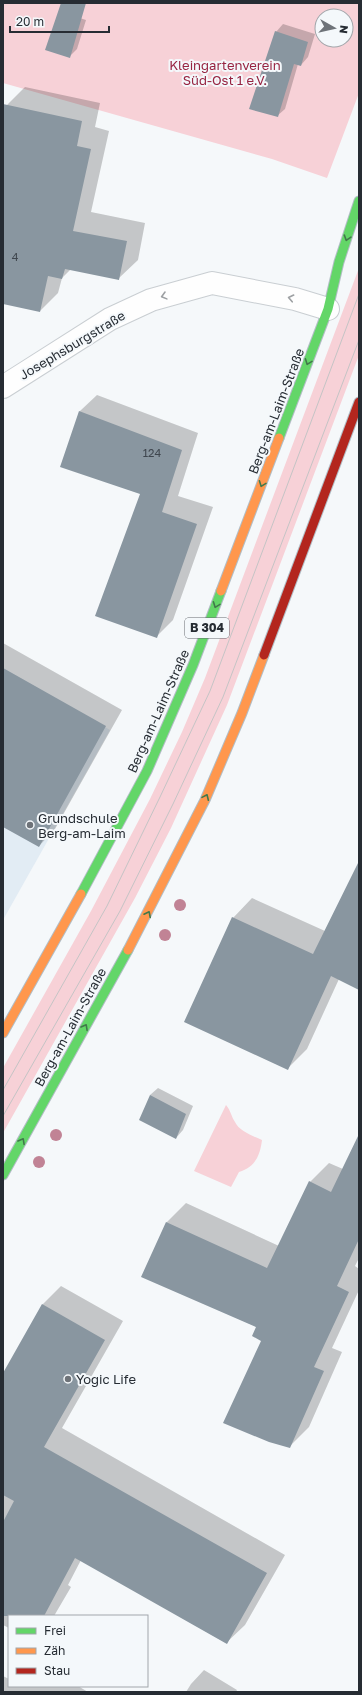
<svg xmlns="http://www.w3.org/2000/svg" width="362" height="1695" viewBox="0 0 362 1695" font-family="'Golos Text',sans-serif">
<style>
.built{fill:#e2ecf4}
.green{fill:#f7d1d7;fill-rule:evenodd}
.shadow{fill:#0003}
.building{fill:#8996a0}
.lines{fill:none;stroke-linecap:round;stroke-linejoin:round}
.street-casing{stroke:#c9ced2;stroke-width:24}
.fast-casing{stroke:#b2bdc5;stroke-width:11}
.slow-casing{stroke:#b2bdc5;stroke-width:11}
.jam-casing{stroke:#b2bdc5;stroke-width:11}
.street{stroke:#fefefe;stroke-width:22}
.fast{stroke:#63d668;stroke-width:9}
.slow{stroke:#ff974d;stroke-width:9}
.jam{stroke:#b3261e;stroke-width:9}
.tram{stroke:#c4c4c5;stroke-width:1}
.tree{fill:#c18395}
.oneway{stroke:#41784b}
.oneway2{stroke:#9da0a3}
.poi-dot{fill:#6e7379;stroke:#f4f8fb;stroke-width:1.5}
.labels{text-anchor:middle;stroke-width:4;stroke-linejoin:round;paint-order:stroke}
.number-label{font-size:11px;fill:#3f464e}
.shield{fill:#f4f8fb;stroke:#64696f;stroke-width:1}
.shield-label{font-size:12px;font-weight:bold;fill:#262c33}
.park-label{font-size:13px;fill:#972442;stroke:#f4f8fb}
.street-label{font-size:13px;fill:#262c33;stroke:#f4f8fb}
.poi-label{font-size:13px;fill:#262c33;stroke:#f4f8fb;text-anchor:start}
</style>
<rect width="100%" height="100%" fill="#f5f8fa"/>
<path class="built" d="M3,668L110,730L3,920Z"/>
<path class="green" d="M3,3H359V93L327,178L272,159L3,83ZM322,16H346V40H322Z
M359,268V355L227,705L171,828L135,898L3,1133V1068L91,911L150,799L182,732L205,678Z
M226,1105C231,1111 231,1116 235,1122C239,1131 253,1136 262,1140C260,1156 255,1167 239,1172L231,1187L194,1171Z"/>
<path class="shadow" d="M64,13L86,20L77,49L69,57Z
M283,24L315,34L308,57L301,65L298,64L285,109L277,116L276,32Z
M25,87L100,103L95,127L109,131L91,212L145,223L138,260L119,278L71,269L62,278L58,293L40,311L3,303V121L7,105Z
M97,395L198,433L178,496L213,507L173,620L157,636L141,493L61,466L80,411Z
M3,643L122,710L55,829L39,846L3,825Z
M359,864V989L339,979L307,1049L288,1068L233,918L252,898L325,931Z
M158,1088L193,1106L183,1130L176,1138L150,1095Z
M359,1136V1258L355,1266L359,1269V1290L332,1348L342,1352L309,1427L290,1446L262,1340L257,1327L143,1276L167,1222L186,1203L279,1246L310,1182L329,1163L343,1169Z
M61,1286L123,1321L62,1428L285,1555L245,1625L226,1643L81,1560L68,1585L71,1587L54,1616H9V1628L3,1625V1375L43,1304Z
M204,1670L237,1690L236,1692H186L191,1684Z
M3,1676L9,1679V1686H78L88,1692H3Z"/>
<path class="building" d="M61,3H86L70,58L45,50Z
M275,31L308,42L301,66L294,64L278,117L249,109Z
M3,104L82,121L77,146L91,149L73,231L127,241L119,280L65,269L62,279L48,276L40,312L3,304Z
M79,411L182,450L162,512L197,524L157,638L95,616L140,494L60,467Z
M3,668L106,726L39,847L3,827Z
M359,861V990L331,976L288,1070L184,1022L232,917L313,954Z
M150,1095L186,1114L176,1139L139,1120Z
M359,1134V1239L337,1286L349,1292L314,1367L324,1371L290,1448L269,1442L223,1423L261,1341L252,1336L256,1327L141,1277L166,1222L267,1268L309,1181L331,1192Z
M42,1304L105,1340L44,1447L267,1573L227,1644L75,1558L44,1616H3V1522L14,1501L3,1495V1373Z"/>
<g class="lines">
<defs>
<path id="street" d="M3,387L110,319L151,300L212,283L295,299L328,309"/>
<path id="fast" d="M279,438L328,309L339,262L359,201
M81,894L147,771L193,665L221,591
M3,1175L128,950"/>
<path id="slow" d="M221,591L279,438
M128,950L205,800L242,713L264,655
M3,1033L81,894"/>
<path id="jam" d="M264,655L359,402"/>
</defs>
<use href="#street" class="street-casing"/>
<use href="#fast" class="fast-casing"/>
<use href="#slow" class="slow-casing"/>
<use href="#jam" class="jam-casing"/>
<use href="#street" class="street"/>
<use href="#fast" class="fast"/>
<use href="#slow" class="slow"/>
<use href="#jam" class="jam"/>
<path class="tram" d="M3,1090L107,906L160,797L210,691L359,294
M3,1116L120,911L173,804L223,697L359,340"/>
</g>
<g class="tree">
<circle cx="180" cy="905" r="6"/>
<circle cx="165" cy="935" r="6"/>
<circle cx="56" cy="1135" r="6"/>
<circle cx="39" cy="1162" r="6"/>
</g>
<defs><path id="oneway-chevron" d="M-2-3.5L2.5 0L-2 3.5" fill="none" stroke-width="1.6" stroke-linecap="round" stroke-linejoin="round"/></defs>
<g class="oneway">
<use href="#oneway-chevron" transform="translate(347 238) rotate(108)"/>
<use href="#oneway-chevron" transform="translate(308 362) rotate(111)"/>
<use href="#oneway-chevron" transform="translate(262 484) rotate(111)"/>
<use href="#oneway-chevron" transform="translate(216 605) rotate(111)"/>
<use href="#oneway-chevron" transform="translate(206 797) rotate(-66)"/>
<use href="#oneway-chevron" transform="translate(148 914) rotate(-63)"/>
<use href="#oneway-chevron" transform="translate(85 1027) rotate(-61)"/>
<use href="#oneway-chevron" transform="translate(22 1141) rotate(-61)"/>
</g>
<g class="oneway2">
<use href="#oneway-chevron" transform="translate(164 296) rotate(165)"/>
<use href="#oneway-chevron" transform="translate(291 298) rotate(-168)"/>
</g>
<g class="poi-dot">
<circle cx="30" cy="825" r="4"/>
<circle cx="68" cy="1379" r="4"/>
</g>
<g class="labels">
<g class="number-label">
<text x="15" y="261">4</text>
<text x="152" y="457">124</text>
</g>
<rect class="shield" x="185" y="618" width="44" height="20" rx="3"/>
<g class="shield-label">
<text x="207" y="632">B 304</text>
</g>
<g class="park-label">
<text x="225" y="70">Kleingartenverein<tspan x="225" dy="15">Süd-Ost 1 e.V.</tspan></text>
</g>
<g class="street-label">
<text transform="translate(72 345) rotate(-31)" y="5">Josephsburgstraße</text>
<text transform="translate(276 411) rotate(-69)" y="5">Berg-am-Laim-Straße</text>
<text transform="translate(158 711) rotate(-66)" y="5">Berg-am-Laim-Straße</text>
<text transform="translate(70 1027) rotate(-61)" y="5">Berg-am-Laim-Straße</text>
</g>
<g class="poi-label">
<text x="38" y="823">Grundschule<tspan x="38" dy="15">Berg-am-Laim</tspan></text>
<text x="76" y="1384">Yogic Life</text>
</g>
</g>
<rect width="362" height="1695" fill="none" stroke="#262c33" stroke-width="8"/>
<rect x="8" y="1615" width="140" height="72" fill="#f4f8fb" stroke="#a2a6ab"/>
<rect x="16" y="1628" width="20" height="6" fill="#63d668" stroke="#a2a6ab"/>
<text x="44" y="1635" font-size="12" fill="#262c33">Frei</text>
<rect x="16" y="1648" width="20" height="6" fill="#ff974d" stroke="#a2a6ab"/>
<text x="44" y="1655" font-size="12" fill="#262c33">Zäh</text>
<rect x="16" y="1668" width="20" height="6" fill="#b3261e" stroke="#a2a6ab"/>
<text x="44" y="1675" font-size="12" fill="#262c33">Stau</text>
<g transform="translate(334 28) rotate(98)"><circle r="19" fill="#f4f8fb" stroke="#a2a6ab"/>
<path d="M0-3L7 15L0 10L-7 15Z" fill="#6e7379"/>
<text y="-6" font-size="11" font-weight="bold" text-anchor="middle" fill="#262c33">N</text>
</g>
<path d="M10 26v6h99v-6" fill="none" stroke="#262c33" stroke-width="2"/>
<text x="16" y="26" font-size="12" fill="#262c33" stroke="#f4f8fb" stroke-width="3" paint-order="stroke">20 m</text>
</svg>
